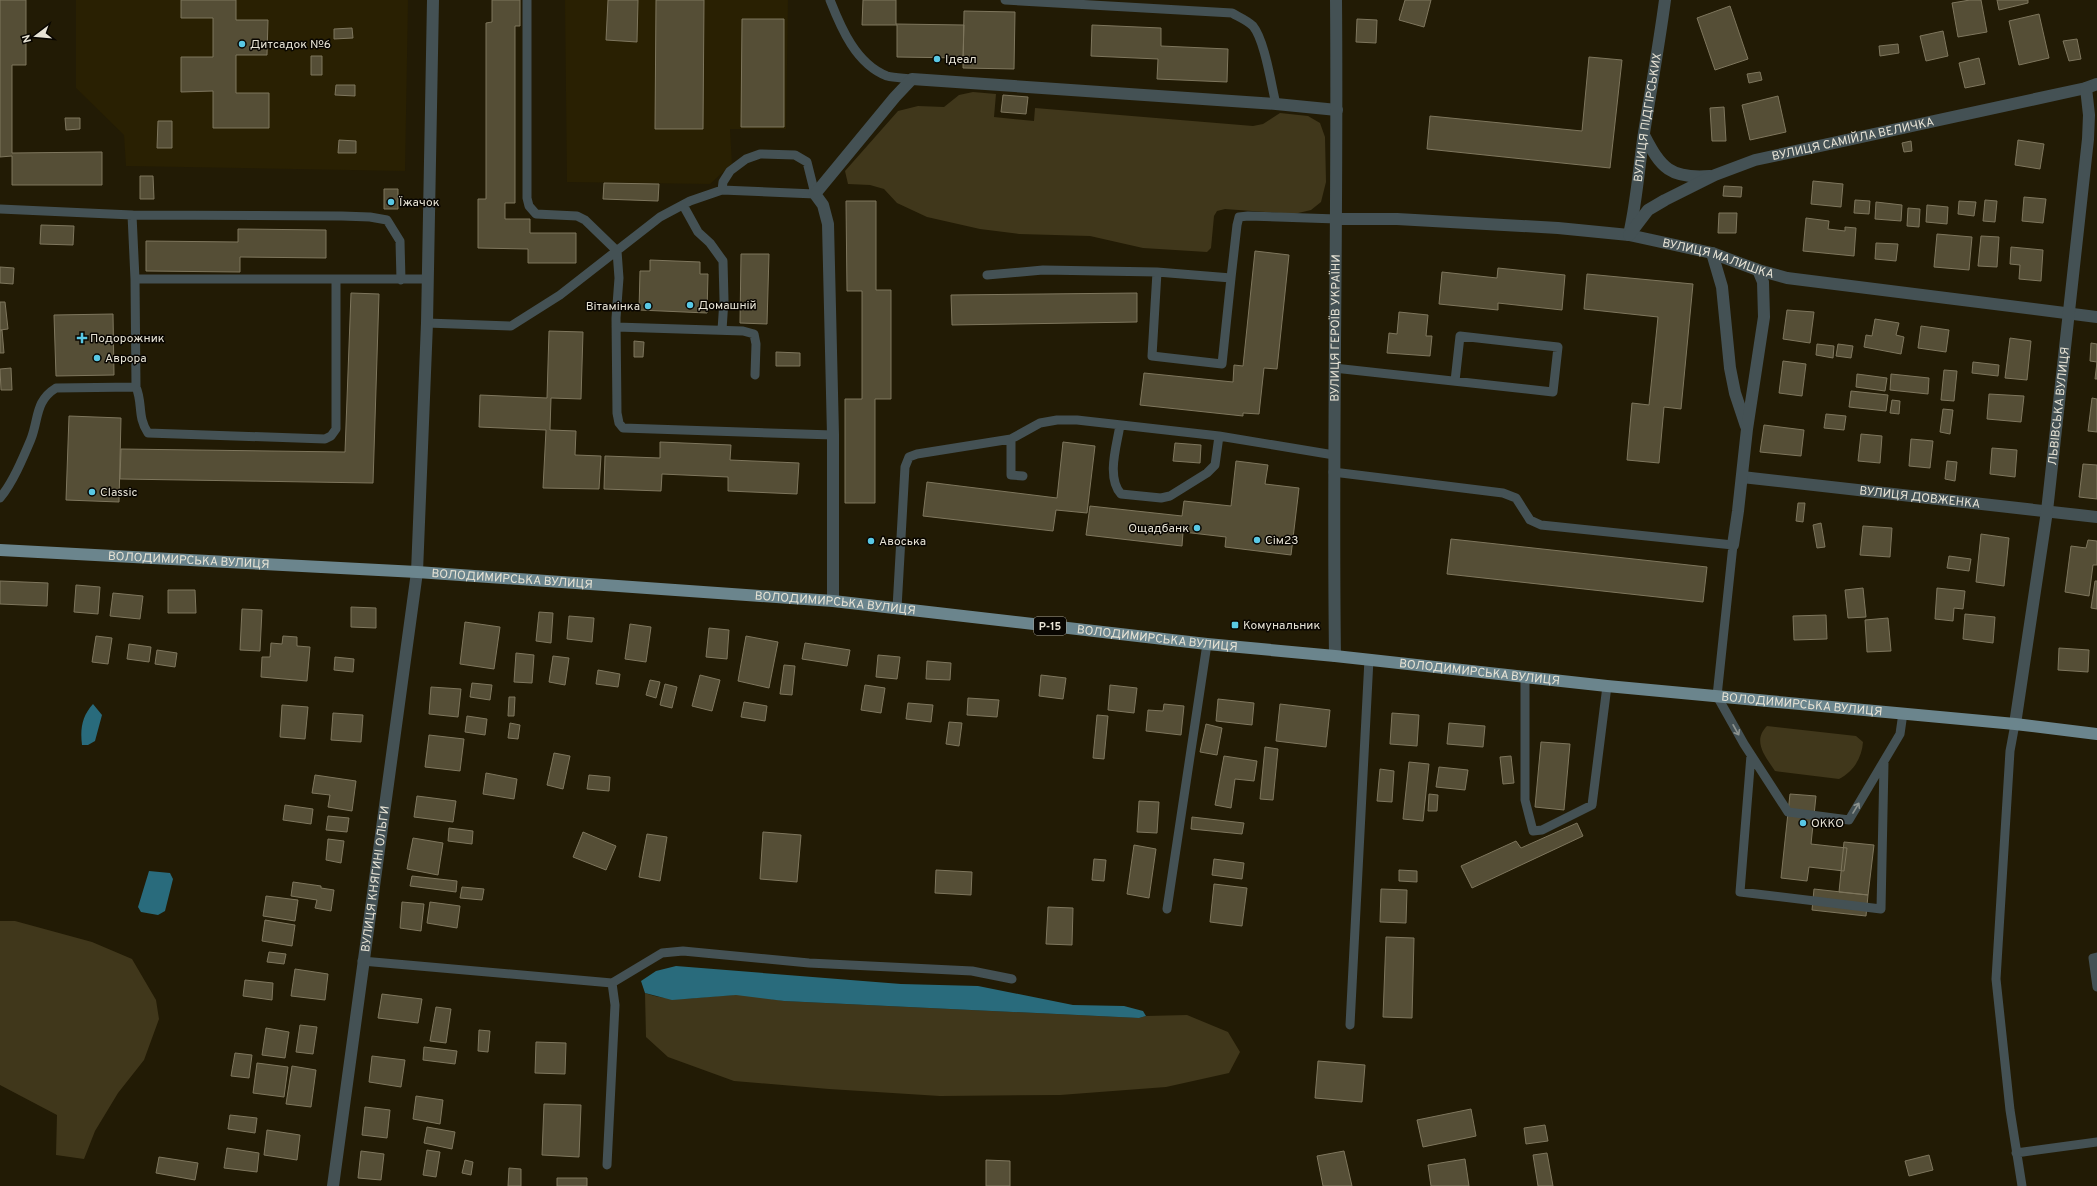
<svg xmlns="http://www.w3.org/2000/svg" width="2097" height="1186" viewBox="0 0 2097 1186" font-family="Overpass,sans-serif">
<style>
.built{fill:#292002}
.green{fill:#40371b}
.water{fill:#296b7c}
.building{fill:#554e36;stroke:#7e765d}
.lines{fill:none;stroke-linecap:round;stroke-linejoin:round}
.lane{stroke:#445154;stroke-width:9}
.street{stroke:#445154;stroke-width:12}
.primary{stroke:#6b858d;stroke-width:12}
.oneway{stroke:#8d938e}
.poi-dot{fill:#59c8e5;stroke:#090601;stroke-width:1.5}
.labels{text-anchor:middle;stroke-width:3;stroke-linejoin:round;paint-order:stroke}
.shield{fill:#090601;stroke:#a4a195;stroke-width:1}
.shield-label{font-size:11px;font-weight:bold;fill:#e7e3d5}
.poi-label{font-size:12px;fill:#e7e3d5;stroke:#090601;text-anchor:start}
.street-label{font-size:12px;fill:#e7e3d5;stroke:#090601}
</style>
<rect width="100%" height="100%" fill="#221b05"/>
<path class="built" d="M76,0H408L405,171L126,166L124,135L76,88Z
M565,0H788L786,129H730L732,164L710,184L567,182Z"/>
<path class="green" d="M973,92L996,94L994,117L1034,121L1035,108L1253,126L1263,124L1280,113L1308,116L1320,123L1325,137L1326,182L1321,202L1311,210L1294,214L1225,209L1217,211L1214,216L1211,248L1207,252L1143,248L1090,236L1019,234L980,229L927,217L897,203L884,189L870,185L848,184L845,171L898,111L918,106L944,107L959,95Z
M1767,726L1856,736L1863,742C1862,758 1853,772 1839,779L1775,771C1765,756 1752,741 1767,726Z
M0,921H15L92,942L132,959L156,1000L159,1019L144,1060L118,1093L95,1131L84,1159L56,1155L57,1115L0,1085Z
M645,993C674,1004 704,996 734,995C750,994 768,999 784,1001L1139,1018L1146,1016L1187,1015L1228,1032L1240,1052L1229,1073L1166,1087L1060,1095L940,1096L829,1089L734,1081L668,1057L646,1037Z"/>
<path class="water" d="M93,704L102,715L95,741L88,745H82C80,729 82,716 93,704Z
M149,871L170,873L173,879L165,911L158,915L141,912L138,907Z
M676,966L901,984L978,986L1073,1005L1124,1006L1143,1011L1146,1016L1139,1018L784,1001L736,995L672,1000L645,993L641,981L656,971Z"/>
<path class="building" d="M0,0H26V65H12V153L102,152V185H12V156L0,157Z
M181,0H236V20H268L267,55H236V93H269V128H213V91L181,92V57H213V18H181Z
M492,0H520V26H515V203H505V219H530V233H576V263H528V249L478,248V199H486V23L492,22Z
M608,0H638L637,42L606,40Z
M656,0H704L703,129H655Z
M863,0H896V24L964,25L963,58L897,57V25H862Z
M1405,0H1431L1424,27L1399,20Z
M1970,0H1981L1987,32L1958,37L1952,3Z
M1997,0H2028V3L1999,10Z
M1730,6L1748,59L1715,70L1697,18Z
M964,11L1015,12L1014,69L963,68Z
M2039,14L2049,58L2019,65L2009,21Z
M742,19H784V127H741Z
M1357,19L1377,20L1376,43L1356,42Z
M1092,25L1161,28V46L1228,49L1227,82L1157,79L1158,59L1091,56Z
M352,28L353,38L334,39V29Z
M1943,31L1948,56L1926,61L1920,36Z
M2077,39L2081,59L2069,61L2063,41Z
M1898,44L1899,53L1880,56L1879,46Z
M311,56H322V75H311Z
M1589,57L1622,60L1610,168L1427,149L1430,116L1582,131Z
M1979,58L1985,84L1965,88L1959,63Z
M1760,72L1762,80L1749,83L1747,74Z
M336,85H355V96L335,95Z
M1003,95L1028,97L1026,114L1001,112Z
M1778,96L1786,132L1750,140L1742,105Z
M1724,107L1726,141H1712L1710,108Z
M65,118H80V129L66,130Z
M158,121H172V148H157Z
M339,140L356,141V153H338Z
M2018,140L2044,144L2040,169L2015,165Z
M1911,141L1912,151L1904,152L1902,143Z
M140,176H153L154,199H140Z
M1813,181L1843,184L1841,207L1811,204Z
M604,183L659,184L658,201L603,199Z
M1724,186L1742,187L1741,197L1723,196Z
M384,189H398V209H384Z
M2024,197L2046,199L2043,223L2022,221Z
M1855,200L1870,201L1869,214L1854,213Z
M1985,200L1997,201L1995,222L1983,221Z
M846,201H876V290H891V399H875V503H845V399H862V291H847Z
M1959,201L1976,202L1974,216L1958,214Z
M1876,202L1902,205L1901,221L1875,219Z
M1927,205L1948,207L1947,224L1926,222Z
M1908,208L1920,209L1919,227L1907,226Z
M1719,213H1737L1736,233H1718Z
M1806,218L1829,221L1828,229L1845,231V227L1856,228L1854,256L1803,251Z
M41,225L74,226L73,245L40,244Z
M238,229L326,230V258L240,257V272L146,271V241L238,242Z
M1937,234L1972,237L1969,270L1934,267Z
M1981,236L1999,237L1997,267L1978,266Z
M1876,243L1898,244L1896,261L1875,259Z
M2011,247L2043,250L2041,281L2019,279L2020,265L2010,264Z
M1255,251L1289,255L1277,369L1264,368L1259,414L1243,413V416L1140,405L1144,373L1233,382L1234,365L1243,366Z
M741,254H769L767,324L740,323Z
M650,260L700,262V274H708L707,313L639,310L640,271H650Z
M0,267L14,268L13,284L0,283Z
M1498,268L1565,275L1562,310L1498,303V310L1439,304L1442,272L1497,278Z
M1587,274L1693,284L1681,409L1664,407L1659,463L1627,460L1632,403L1649,405L1658,317L1584,309Z
M351,293L379,294L373,483L120,479L121,449L345,452Z
M1137,293V322L952,325L951,295Z
M0,302H5L8,329L0,330Z
M1787,310L1814,312L1810,343L1783,339Z
M1399,312L1428,315L1426,336H1432L1430,356L1387,353L1389,333L1397,334Z
M113,314L114,375L56,376L54,315Z
M1875,319L1899,323L1896,335L1904,337L1901,354L1864,347L1866,335L1872,336Z
M1921,326L1949,330L1946,352L1918,348Z
M2,330L4,353H0V331Z
M549,331L583,332L581,399L551,398L550,430L576,431L575,455L601,456L599,489L543,488L546,430L479,427L480,395L547,398Z
M2010,338L2031,341L2027,380L2005,378Z
M634,341L644,342L643,357H634Z
M2091,343L2097,344V379H2095L2097,362L2090,361Z
M1817,344L1834,346L1833,358L1816,355Z
M1838,344L1853,346L1851,358L1836,356Z
M776,352L800,353V366H776Z
M1783,361L1806,364L1802,396L1779,393Z
M1973,362L1999,365L1998,376L1972,373Z
M11,368L12,390H1L0,369Z
M1944,370L1957,371L1954,401L1941,400Z
M1857,374L1887,378L1885,391L1856,387Z
M1891,374L1929,378L1928,394L1890,390Z
M1851,391L1888,395L1886,411L1849,407Z
M1989,394L2024,396L2021,422L1987,419Z
M2092,398L2097,399V432L2088,431Z
M1892,400L1900,401L1899,414L1890,413Z
M1943,409L1953,410L1950,434L1940,432Z
M1826,414L1846,416L1844,430L1824,428Z
M69,416L121,418L119,502L66,500Z
M1764,425L1804,430L1801,456L1760,452Z
M1861,434L1882,436L1880,463L1858,461Z
M1911,439L1933,441L1930,468L1909,466Z
M660,442L731,445L730,460L799,463L797,494L728,491V477L662,474L661,491L604,489L605,456L660,458Z
M1063,442L1095,446L1087,513L1056,510L1053,531L923,516L927,482L1057,498Z
M1175,443L1201,445L1200,463L1173,461Z
M1992,448L2017,450L2015,477L1990,474Z
M1236,461L1268,465L1265,484L1299,488L1291,555L1225,547L1226,537L1183,532L1182,546L1086,535L1090,506L1182,516L1184,501L1231,506Z
M1947,461L1957,462L1955,481L1945,479Z
M2083,464L2097,465V499L2079,497Z
M1798,503H1805L1803,522L1796,521Z
M1821,523L1825,547L1817,548L1813,525Z
M1863,526L1892,528L1890,557L1860,555Z
M1981,534L2009,538L2004,586L1976,582Z
M1451,539L1707,567L1703,602L1447,574Z
M2088,540L2097,541V565H2093L2089,596L2065,592L2071,546L2086,548Z
M1949,556L1971,559L1969,571L1947,568Z
M0,581L48,583L47,606L0,604Z
M2095,581H2097V609L2091,608Z
M76,585L100,587L98,614L74,612Z
M1863,588L1866,617L1848,618L1845,590Z
M1937,588L1965,591L1963,609L1954,608L1953,621L1935,619Z
M168,590H195L196,613H168Z
M113,593L143,596L140,619L110,616Z
M351,607L376,608V628L351,627Z
M242,609L262,610L260,651L240,650Z
M539,612L553,613L551,643L536,641Z
M1965,614L1995,617L1993,643L1963,639Z
M1826,615L1827,639L1794,640L1793,616Z
M569,616L594,618L592,642L567,639Z
M1888,618L1891,651L1867,652L1865,620Z
M465,622L500,627L494,669L460,664Z
M630,624L651,627L646,662L625,659Z
M709,628L729,630L727,659L706,657Z
M96,636L112,638L108,664L92,662Z
M283,636L297,637V646L310,647L307,681L261,677L262,657H270L271,643L282,644Z
M746,636L778,642L769,688L738,681Z
M805,643L850,650L847,666L802,659Z
M129,644L151,647L149,662L127,659Z
M2059,648L2089,650L2088,672L2058,670Z
M157,650L177,653L175,667L155,664Z
M516,653L534,655L532,683L514,682Z
M878,655L900,657L897,679L876,677Z
M553,656L569,658L565,685L549,682Z
M335,657L354,659L353,672L334,670Z
M927,661L951,663L950,680L926,679Z
M784,665L795,666L792,695L780,694Z
M598,670L620,674L618,687L596,684Z
M700,675L720,680L712,711L692,706Z
M1041,675L1066,678L1063,699L1039,696Z
M650,680L660,682L656,698L646,695Z
M472,683L492,685L490,700L470,697Z
M665,684L677,687L672,708L660,705Z
M865,685L885,688L881,713L861,710Z
M1110,685L1137,688L1134,713L1108,710Z
M431,687L461,689L458,717L429,714Z
M509,697H515L514,716H508Z
M968,698L999,700L997,717L967,715Z
M1218,699L1254,703L1252,725L1216,721Z
M744,702L767,706L765,721L741,717Z
M908,703L933,705L931,722L906,719Z
M1164,704L1184,706L1181,735L1146,731L1148,710L1163,711Z
M1280,704L1330,710L1326,747L1276,741Z
M282,705L308,707L305,739L280,737Z
M333,713L363,715L361,742L331,740Z
M1392,713L1419,715L1417,746L1390,744Z
M1097,715L1108,716L1104,759L1093,758Z
M467,716L487,719L485,735L465,732Z
M949,722L962,723L959,746L946,744Z
M510,723L520,725L518,739L508,738Z
M1449,723L1485,726L1483,747L1447,744Z
M1206,724L1222,728L1217,755L1200,752Z
M429,735L464,739L460,771L425,767Z
M1541,742L1570,744L1564,810L1535,807Z
M1265,747L1278,749L1273,800L1260,799Z
M554,753L570,756L563,789L547,785Z
M1224,756L1257,761L1254,781L1235,779L1231,808L1215,805Z
M1511,756L1514,783L1503,784L1500,757Z
M1409,762L1429,764L1423,821L1403,819Z
M1439,767L1468,770L1465,790L1436,787Z
M1380,769L1394,771L1392,802L1377,801Z
M486,773L517,779L514,799L483,794Z
M315,775L356,781L352,811L328,807L330,795L312,793Z
M589,775L610,777L609,791L587,789Z
M1429,794L1438,795L1437,811H1428Z
M1790,794L1816,796L1811,844L1847,848L1844,871L1809,867L1807,881L1781,878Z
M417,796L456,801L453,822L414,817Z
M1139,801L1159,802L1157,833L1137,832Z
M285,805L313,809L311,824L283,820Z
M328,816L349,818L347,832L326,830Z
M1192,817L1244,823L1242,834L1191,829Z
M1577,823L1583,836L1472,888L1461,866L1516,841L1521,848Z
M449,828L473,831L472,844L448,841Z
M583,832L616,846L606,870L573,857Z
M763,832L801,835L797,882L760,879Z
M647,834L667,837L660,881L639,877Z
M413,838L443,843L438,875L407,869Z
M328,839L344,841L341,863L326,860Z
M1844,842L1874,845L1868,895L1839,892Z
M1134,845L1156,849L1149,898L1127,894Z
M1094,859L1106,860L1104,881L1092,880Z
M1214,859L1244,863L1242,879L1212,875Z
M936,870L972,872L971,895L935,893Z
M1399,870L1417,871V882L1399,881Z
M412,876L457,881L456,892L410,886Z
M293,882L321,886V888L334,890L331,911L315,908L317,900L291,896Z
M1214,884L1247,888L1242,926L1210,922Z
M462,887L484,889L482,900L460,898Z
M1381,889L1407,890L1406,923L1380,922Z
M1814,889L1868,895L1866,916L1812,910Z
M266,896L298,900L295,921L263,916Z
M402,902L424,904L421,931L400,928Z
M430,902L460,906L457,928L427,923Z
M1048,907L1073,908L1072,945L1046,944Z
M265,920L295,925L292,946L262,941Z
M1386,937L1414,938L1412,1018L1383,1017Z
M269,952L286,954L284,964L267,962Z
M295,969L328,974L325,1000L291,996Z
M245,980L273,983L272,1000L243,996Z
M382,994L422,999L418,1023L378,1018Z
M436,1007L451,1009L446,1043L430,1041Z
M300,1025L317,1027L313,1054L296,1052Z
M266,1028L289,1032L285,1058L262,1055Z
M479,1030L490,1031L488,1052L478,1051Z
M536,1042L566,1043L565,1074L535,1073Z
M424,1047L457,1051L455,1064L423,1060Z
M235,1053L252,1055L249,1078L231,1076Z
M372,1056L405,1060L401,1087L369,1082Z
M1318,1061L1365,1065L1362,1102L1315,1098Z
M257,1063L288,1067L284,1097L253,1093Z
M292,1066L316,1070L311,1107L286,1104Z
M416,1096L443,1100L440,1124L413,1119Z
M544,1104L581,1105L579,1157L542,1155Z
M365,1107L390,1110L387,1138L362,1135Z
M1471,1109L1476,1136L1423,1147L1417,1120Z
M230,1115L257,1118L255,1133L228,1129Z
M1545,1125L1548,1141L1526,1144L1524,1128Z
M427,1127L455,1132L452,1149L424,1143Z
M267,1130L300,1135L297,1160L264,1155Z
M227,1148L259,1153L257,1172L224,1168Z
M427,1150L440,1152L436,1177L423,1175Z
M361,1151L384,1154L381,1180L358,1178Z
M1344,1151L1352,1186H1323L1317,1156Z
M1547,1153L1553,1186H1538L1533,1155Z
M1929,1155L1933,1170L1909,1176L1905,1161Z
M159,1157L198,1163L195,1180L156,1173Z
M1465,1159L1469,1186H1431L1428,1165Z
M465,1160L473,1162L471,1175L462,1173Z
M986,1160L1010,1161V1186H986Z
M509,1168L521,1169V1186H508Z
M557,1178H587V1186H557Z"/>
<g class="lines">
<path class="lane" d="M527,0V198L529,206L536,214L577,216L585,220L617,251L619,278L616,318L617,413L619,423L623,428L833,435
M830,0C841,28 856,64 887,76C894,78 904,78 912,79
M1005,0L1232,13C1239,17 1247,20 1253,26C1265,41 1271,84 1276,104
M683,205L698,232L710,243L723,261L724,300L722,330
M0,209L132,215L135,279
M132,215L342,216L370,217L387,220L400,241L401,280
M1157,272L1152,356L1222,364L1231,278
M987,275L1043,270L1157,272L1231,278L1237,225L1239,217L1248,216L1337,219
M336,281V429L331,436L325,439L148,433C137,417 143,403 136,387L135,279H428
M427,323L511,326L560,295L660,217L690,201L722,190L815,194L807,162L795,155L760,154L746,159L730,171L723,182L722,190
M616,327L743,331L754,334L756,344L755,375
M1334,368L1553,392L1558,347L1460,336L1455,381
M1120,425C1117,445 1106,477 1121,494L1161,498L1170,496L1207,473L1215,465L1219,436
M1011,439V475L1023,476
M1333,472L1503,493L1516,498L1530,520L1541,525L1733,545L1717,696L1744,744L1788,812L1849,820L1900,734L1903,713
M0,498C13,482 23,458 31,439C39,418 35,401 56,388L136,387
M897,608L905,467L909,457L917,454L1011,439L1040,423L1057,420H1077L1219,436L1334,455
M1525,676V800L1533,831L1542,830L1592,805L1607,686
M2015,724L2010,751L1996,979L2010,1110L2022,1186
M1751,755L1740,892L1881,909L1884,763
M1167,909L1207,644
M2097,957L2093,958L2097,987
M362,961L612,983L615,1005L607,1165
M612,983L662,953L683,951L809,963L972,971L1012,979
M1350,1025L1369,659
M2016,1153L2097,1142"/>
<g class="street">
<path d="M1644,135C1661,168 1670,179 1710,176"/>
<path id="s1" d="M1337,219H1397L1558,228L1629,235L1712,253L1758,270L1787,278L2097,317"/>
<path id="s2" d="M1630,230C1637,198 1639,166 1644,133C1651,89 1659,45 1665,0"/>
<path id="s3" d="M1629,235L1648,210L1665,200L1715,175L1755,160L2086,88L2097,84"/>
<path d="M1712,253L1722,287L1730,368L1735,393L1746,426"/>
<path id="s4" d="M1742,477L2097,517"/>
<path d="M1733,545L1738,511L1747,429L1764,317L1763,282L1758,270"/>
<path d="M833,601V435L828,224L823,205L815,194L895,97L912,79L1276,104L1337,110"/>
<path id="s5" d="M1335,656C1332,437 1338,219 1336,0"/>
<path id="s6" d="M2015,724L2047,511L2088,139L2089,115L2086,88"/>
<path id="s7" d="M333,1186L417,572L427,323L433,0"/>
</g>
<path class="primary" id="s8" d="M0,550L417,572L833,601L1207,644L1335,656L1607,686L2015,724L2097,734"/>
</g>
<defs><path id="oneway-shaft" d="M-6 0H5M1.5-3L5.5 0L1.5 3" fill="none" stroke-width="1.6" stroke-linecap="round" stroke-linejoin="round"/></defs>
<g class="oneway">
<use href="#oneway-shaft" transform="translate(1736 730) rotate(61)"/>
<use href="#oneway-shaft" transform="translate(1856 808) rotate(-59)"/>
</g>
<g class="poi-dot">
<circle cx="242" cy="44" r="4"/>
<circle cx="937" cy="59" r="4"/>
<circle cx="391" cy="202" r="4"/>
<circle cx="690" cy="305" r="4"/>
<circle cx="648" cy="306" r="4"/>
<path d="M80 332h4v4h4v4h-4v4h-4v-4h-4v-4h4z"/>
<circle cx="97" cy="358" r="4"/>
<circle cx="92" cy="492" r="4"/>
<circle cx="1197" cy="528" r="4"/>
<circle cx="1257" cy="540" r="4"/>
<circle cx="871" cy="541" r="4"/>
<rect x="1231" y="621" width="8" height="8" rx="2"/>
<circle cx="1803" cy="823" r="4"/>
</g>
<g class="labels">
<rect class="shield" x="1034" y="617" width="32" height="18" rx="3"/>
<g class="shield-label">
<text x="1050" y="630">Р-15</text>
</g>
<g class="poi-label">
<text x="250" y="48">Дитсадок №6</text>
<text x="945" y="63">Ідеал</text>
<text x="399" y="206">Їжачок</text>
<text x="698" y="309">Домашній</text>
<text x="640" y="310" text-anchor="end">Вітамінка</text>
<text x="90" y="342">Подорожник</text>
<text x="105" y="362">Аврора</text>
<text x="100" y="496">Classic</text>
<text x="1189" y="532" text-anchor="end">Ощадбанк</text>
<text x="1265" y="544">Сім23</text>
<text x="879" y="545">Авоська</text>
<text x="1243" y="629">Комунальник</text>
<text x="1811" y="827">ОККО</text>
</g>
<g class="street-label">
<text dy="4" stroke="none"><textPath href="#s2" startOffset="114">ВУЛИЦЯ ПІДГІРСЬКИХ</textPath></text>
<text dy="4" stroke="none"><textPath href="#s3" startOffset="250">ВУЛИЦЯ САМІЙЛА ВЕЛИЧКА</textPath></text>
<text dy="4" stroke="none"><textPath href="#s1" startOffset="385">ВУЛИЦЯ МАЛИШКА</textPath></text>
<text dy="4" stroke="none"><textPath href="#s5" startOffset="328">ВУЛИЦЯ ГЕРОЇВ УКРАЇНИ</textPath></text>
<text dy="4" stroke="none"><textPath href="#s6" startOffset="321">ЛЬВІВСЬКА ВУЛИЦЯ</textPath></text>
<text dy="4" stroke="none"><textPath href="#s4" startOffset="179">ВУЛИЦЯ ДОВЖЕНКА</textPath></text>
<text dy="4" stroke="none"><textPath href="#s8" startOffset="189">ВОЛОДИМИРСЬКА ВУЛИЦЯ</textPath></text>
<text dy="4" stroke="none"><textPath href="#s8" startOffset="513">ВОЛОДИМИРСЬКА ВУЛИЦЯ</textPath></text>
<text dy="4" stroke="none"><textPath href="#s8" startOffset="837">ВОЛОДИМИРСЬКА ВУЛИЦЯ</textPath></text>
<text dy="4" stroke="none"><textPath href="#s8" startOffset="1161">ВОЛОДИМИРСЬКА ВУЛИЦЯ</textPath></text>
<text dy="4" stroke="none"><textPath href="#s8" startOffset="1485">ВОЛОДИМИРСЬКА ВУЛИЦЯ</textPath></text>
<text dy="4" stroke="none"><textPath href="#s8" startOffset="1809">ВОЛОДИМИРСЬКА ВУЛИЦЯ</textPath></text>
<text dy="4" stroke="none"><textPath href="#s7" startOffset="310">ВУЛИЦЯ КНЯГИНІ ОЛЬГИ</textPath></text>
</g>
</g>
<g transform="translate(36 36) rotate(254)" stroke="#090601" stroke-width="3" paint-order="stroke">
<path d="M0-3L7 15L0 10L-7 15Z" fill="#e7e3d5"/>
<text y="-6" font-size="11" font-weight="bold" text-anchor="middle" fill="#e7e3d5">N</text>
</g>
</svg>
